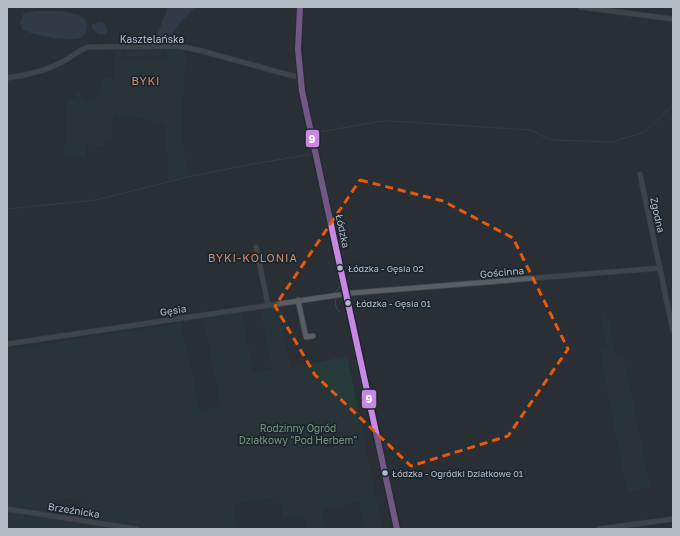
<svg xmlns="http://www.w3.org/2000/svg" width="680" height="536" viewBox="0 0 680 536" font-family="'Golos Text',sans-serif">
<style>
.green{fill:#273a3a}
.water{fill:#3a4b5d}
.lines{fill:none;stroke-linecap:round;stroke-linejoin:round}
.stream{stroke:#3a4b5d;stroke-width:1}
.minor-casing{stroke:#484b50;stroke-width:6}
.major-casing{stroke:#474c52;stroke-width:8}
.minor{stroke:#595e63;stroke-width:4.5}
.major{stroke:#5b5f65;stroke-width:6}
.bus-1-casing{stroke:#1d262e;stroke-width:9}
.bus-1{stroke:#c787e3;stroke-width:6}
.marked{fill:none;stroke:#e8590c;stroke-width:3;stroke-dasharray:8 5;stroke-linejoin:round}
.bus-dot{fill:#b3bcc5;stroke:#1d262e;stroke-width:1.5}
.labels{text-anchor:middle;stroke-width:3.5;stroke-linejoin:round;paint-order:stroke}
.bus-label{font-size:9px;fill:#b3bcc5;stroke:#1d262e;text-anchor:start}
.street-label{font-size:10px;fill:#b3bcc5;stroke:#1d262e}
.park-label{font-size:10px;fill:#74997a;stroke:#1d262e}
.neighbourhood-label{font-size:11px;letter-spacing:1px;fill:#ca8c6a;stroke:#1d262e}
.line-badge{stroke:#1d262e;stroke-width:1.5}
.badge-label{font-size:11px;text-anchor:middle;font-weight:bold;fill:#fff}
</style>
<rect width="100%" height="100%" fill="#2a2f35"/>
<path class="green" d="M302,7H304L301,44L303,67L315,132H313L305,92L299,54Z
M161,48V54L156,55L155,57H153L148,54L134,58L127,56L124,57L126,49Z
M122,50V59H166L167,50H186L183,104V145L189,177L168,181L166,123L114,114L111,137H105L104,147L86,144L85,159L64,152L67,103L76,96L79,91L84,101H96L104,79L113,77L114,51Z
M279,306L290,369L347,356L383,529H364L359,503L357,502L322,509L325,529H306L302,513L283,517L279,496L233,505L237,529H150L84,518L81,500L75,497L47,501L49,513L7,507V349L181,323L200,409L221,407L203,318L241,312L254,372L272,369L260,309Z
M607,311L616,355L623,354L650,487L627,492L599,347L606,345L600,313Z
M7,512L22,514L123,529H7Z"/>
<path class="water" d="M168,7L194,8L182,20L166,43H160L157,36Z
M39,11C51,11 87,9 87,26C87,30 85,35 82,37C73,43 31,35 22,29L20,22L24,13Z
M98,22C105,22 108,26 107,32C102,37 95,33 92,28V25Z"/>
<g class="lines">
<path class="stream" d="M296,80L305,122
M314,133L382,121H391L530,130L551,140L612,142L641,133L647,130L673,105
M312,154L339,280
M7,209L96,200L192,176L248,165L312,154L306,126
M335,293L340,287L339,283
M336,298C335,303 335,308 340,312
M349,326L355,355
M356,360L371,426
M372,430L378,455"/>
<defs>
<path id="minor" d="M580,7L673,19
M7,78C25,75 42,72 58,64C68,60 77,51 88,47L179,46L202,51L293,76H300
M640,174L673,331
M256,247L268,305
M298,300L306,337L313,336
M7,344L352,293L660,268
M7,509L137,529
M599,529L673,519"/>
<path id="major" d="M300,7C296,36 297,62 302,91L397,529"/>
</defs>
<use href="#minor" class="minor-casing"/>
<use href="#major" class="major-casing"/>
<use href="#minor" class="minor"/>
<use href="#major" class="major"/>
<defs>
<path id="bus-1" d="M300,7L298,49L302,91L397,529"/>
</defs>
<use href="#bus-1" class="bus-1-casing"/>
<use href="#bus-1" class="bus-1"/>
</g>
<path d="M0 0H680V536H0ZM360,180L443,201L513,238L568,349L508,436L411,466L315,375L275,306Z" fill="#2a2f35" fill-opacity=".55" fill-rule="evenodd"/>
<path class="marked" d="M360,180L443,201L513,238L568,349L508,436L411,466L315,375L275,306Z"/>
<g class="bus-dot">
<circle cx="340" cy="268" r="3.5"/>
<circle cx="348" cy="303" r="3.5"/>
<circle cx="385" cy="473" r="3.5"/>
</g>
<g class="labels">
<g class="bus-label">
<text x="348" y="272">Łódzka - Gęsia 02</text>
<text x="356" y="307">Łódzka - Gęsia 01</text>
<text x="392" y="477">Łódzka - Ogródki Działkowe 01</text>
</g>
<g class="street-label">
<text x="152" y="43">Kasztelańska</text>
<text transform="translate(658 215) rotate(78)" y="4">Zgodna</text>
<text transform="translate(343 231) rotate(78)" y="4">Łódzka</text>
<text transform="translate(502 272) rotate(-5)" y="4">Gościnna</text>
<text transform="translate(173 310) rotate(-9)" y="4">Gęsia</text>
<text transform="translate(74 510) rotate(9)" y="4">Brzeźnicka</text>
</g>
<g class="park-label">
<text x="298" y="432">Rodzinny Ogród<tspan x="298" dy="12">Działkowy "Pod Herbem"</tspan></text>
</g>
<g class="neighbourhood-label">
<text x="146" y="85">BYKI</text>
<text x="253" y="262">BYKI-KOLONIA</text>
</g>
</g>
<g class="line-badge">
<rect x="305" y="129" width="15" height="19" rx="4" fill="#c787e3"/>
<rect x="361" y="389" width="16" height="20" rx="4" fill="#c787e3"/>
</g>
<g class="badge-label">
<text x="312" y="143">9</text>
<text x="369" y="403">9</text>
</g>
<rect width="680" height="536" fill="none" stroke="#b3bcc5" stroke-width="16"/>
</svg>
